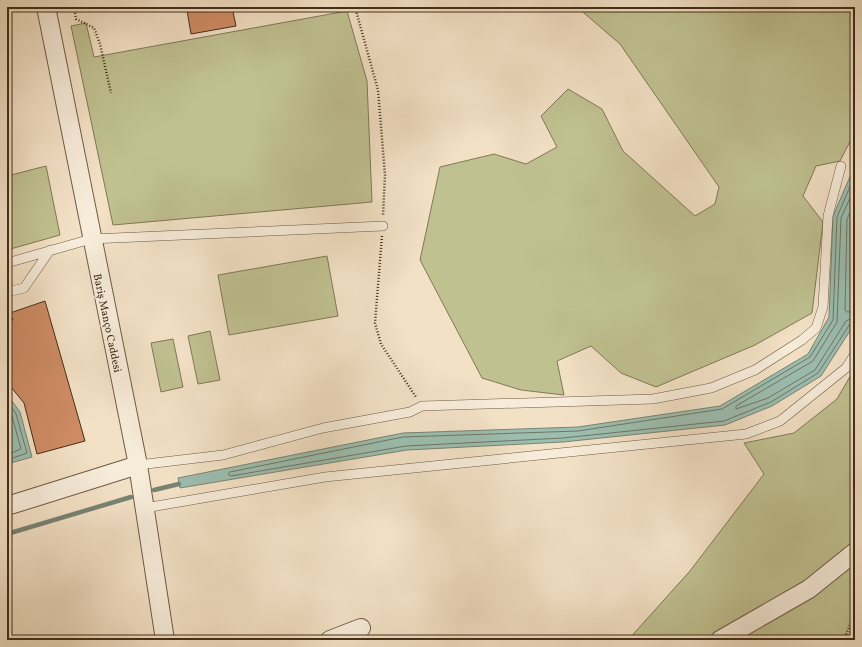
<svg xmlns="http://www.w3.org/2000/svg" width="862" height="647" viewBox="0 0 862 647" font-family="Vollkorn,serif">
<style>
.green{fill:#c0c191;stroke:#817855}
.water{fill:#9cbeb0;stroke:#788474}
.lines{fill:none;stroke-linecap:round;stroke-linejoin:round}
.shore{stroke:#6f7664;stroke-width:1}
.stream{stroke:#788474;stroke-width:4.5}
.building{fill:#cf8c65;stroke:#422e19}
.lane-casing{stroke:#6e5b44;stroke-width:10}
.street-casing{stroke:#6e5b44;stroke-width:20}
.path{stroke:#422e19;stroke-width:2.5;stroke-dasharray:1 2;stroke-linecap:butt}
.lane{stroke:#f7ecda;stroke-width:9}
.street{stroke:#f7ecda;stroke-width:18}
.labels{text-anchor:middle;stroke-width:3;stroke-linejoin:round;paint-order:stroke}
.street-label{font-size:11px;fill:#422e19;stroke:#f7ecda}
</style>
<rect width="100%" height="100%" fill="#f3e1c6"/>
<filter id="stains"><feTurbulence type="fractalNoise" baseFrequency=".005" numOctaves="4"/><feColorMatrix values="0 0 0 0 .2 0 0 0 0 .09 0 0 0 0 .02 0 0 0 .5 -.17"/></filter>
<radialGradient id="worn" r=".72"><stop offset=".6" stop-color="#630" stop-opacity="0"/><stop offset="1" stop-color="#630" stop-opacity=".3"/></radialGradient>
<path class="green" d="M577,7H855V132L840,161L816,166L803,196L823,222L812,313L755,345L656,387L621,373L591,346L557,361L564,395L521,390L482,378L420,260L440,167L494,154L526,164L557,147L541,116L568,89L602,109L623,151L695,216L715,204L719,187L620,44Z
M347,11L367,81L372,202L113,225L71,26L86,23L94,57Z
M46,166L60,235L7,250V176Z
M327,256L338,316L229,335L218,275Z
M210,331L220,380L198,384L188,336Z
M173,339L183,387L161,392L151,343Z
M855,368V640H628L690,571L764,474L744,443L794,433L837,399Z"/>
<path class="water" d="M855,165V323L821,376L772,406L725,425L563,442L407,450L180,488L178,478L403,433L578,427L720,406L808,354L829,317L833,216Z
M7,394L20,412L32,457L7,464Z"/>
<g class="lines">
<path class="shore" d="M855,175L837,217L833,320L810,357L722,409L578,431L403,437L230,472L228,474L231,476L406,446L563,438L724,421L771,402L818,373L850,324L855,322
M855,187L841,218L837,322L813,361L736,406V409L768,398L815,370L846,321L855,317
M855,202L847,219L845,310L847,312L855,311
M7,400L16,414L27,453L7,460
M7,408L12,416L21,449L7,455"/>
<path class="stream" d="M154,490L179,484
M7,534L131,497"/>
</g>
<path class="building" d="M201,7H232L236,26L191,34L187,10Z
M45,301L85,441L37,454L24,403L7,382V322L13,320L10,313Z"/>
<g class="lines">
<defs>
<path id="lane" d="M7,263L91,239L383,226
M7,292L24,288L50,250
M138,465L223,455L323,428L410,412L422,406L653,399L711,388L755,370L802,340L816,328L823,307L828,216L841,166
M145,508L325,477L746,434L780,421L846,368L855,354"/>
<path id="street" d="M46,7L138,465L165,640
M7,506L138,465
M330,640L361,628
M720,640L809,589L855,552"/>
</defs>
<use href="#lane" class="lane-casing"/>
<use href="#street" class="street-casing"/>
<path class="path" d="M74,7L76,19L94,28L100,44L111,93
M355,7L378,90L385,175L383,215
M382,236L375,323L381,344L416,397
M844,640L855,612"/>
<use href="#lane" class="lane"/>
<use href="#street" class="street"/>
</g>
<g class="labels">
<g class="street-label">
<text transform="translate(108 323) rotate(78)" y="4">Bariş Manço Caddesi</text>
</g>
</g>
<rect width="862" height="647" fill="none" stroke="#f3e1c6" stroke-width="24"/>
<rect x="8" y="8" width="846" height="631" fill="none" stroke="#422e19" stroke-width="2"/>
<rect x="12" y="12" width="838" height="623" fill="none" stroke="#422e19"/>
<rect width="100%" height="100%" filter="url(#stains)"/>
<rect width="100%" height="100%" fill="url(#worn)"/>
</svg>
